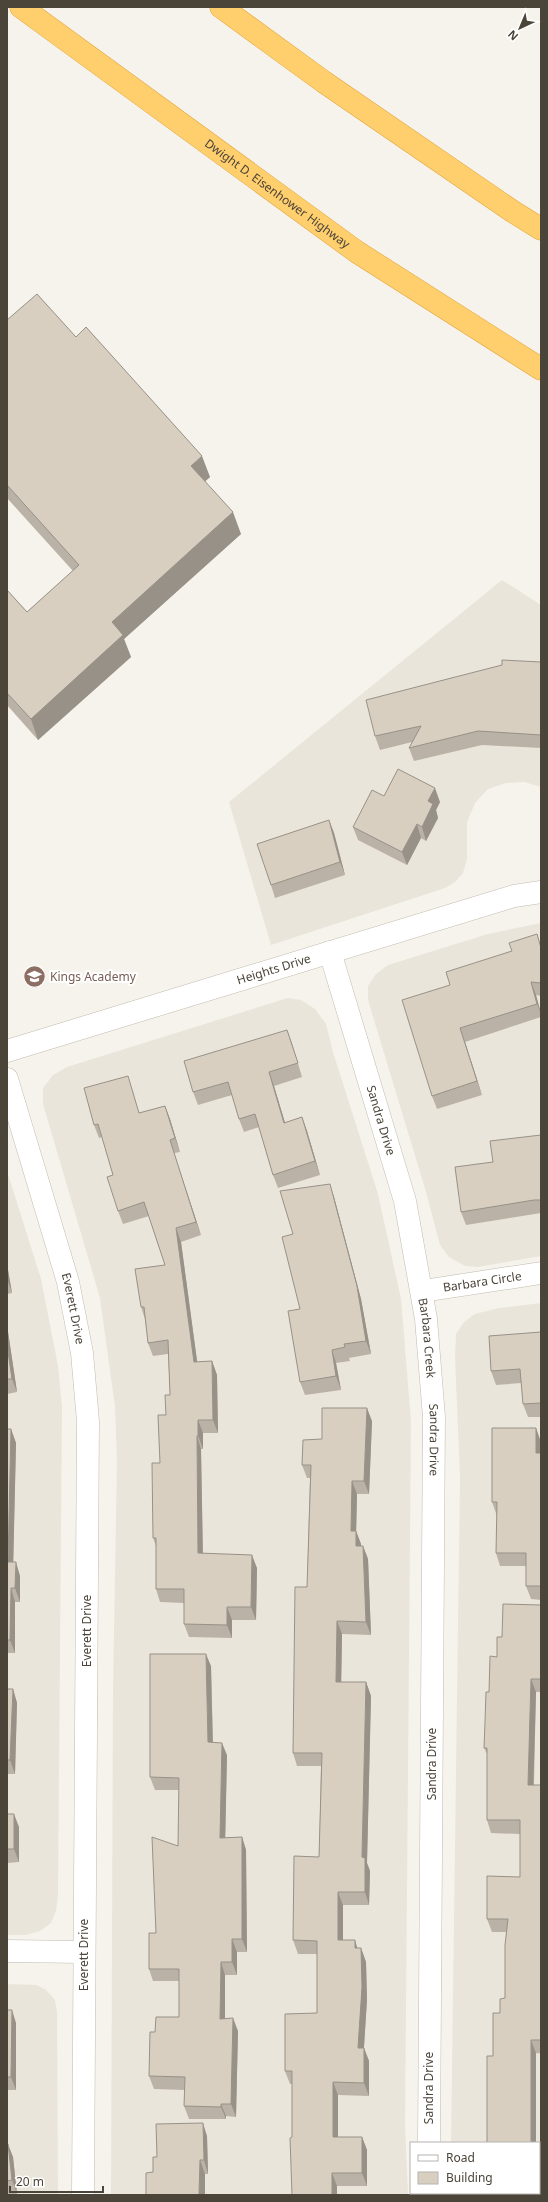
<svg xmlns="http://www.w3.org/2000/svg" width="548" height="2202" viewBox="0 0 548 2202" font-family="'Noto Sans',sans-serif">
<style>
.residential{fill:#eae5da}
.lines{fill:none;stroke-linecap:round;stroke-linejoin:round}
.minor-casing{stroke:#c2bbae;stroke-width:23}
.highway-casing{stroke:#e0a43c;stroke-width:23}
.minor{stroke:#fff;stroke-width:22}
.highway{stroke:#ffcf6e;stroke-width:22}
.wall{fill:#bab2a6}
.shaded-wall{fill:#979187}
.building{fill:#d8cfc1;stroke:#979187}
.labels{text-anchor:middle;stroke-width:4;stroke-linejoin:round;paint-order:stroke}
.street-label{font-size:12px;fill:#4b4439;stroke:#fff}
.education-label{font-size:12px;fill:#785e54;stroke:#fff;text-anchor:start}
</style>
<rect width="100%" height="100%" fill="#f6f3ec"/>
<path class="residential" d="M502,580L541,605V787L524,782L506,783L488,789L475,803L467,822V859L463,873L455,882L445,888L271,945L229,802Z
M541,923V1256L478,1267L465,1266L449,1257L440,1245L426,1192L368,1000V986L376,974L388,965L488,934Z
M288,998L301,1000L315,1009L326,1024L333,1052L378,1194L401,1299L411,1421L405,2124L408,2195H111L113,1689L117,1460L115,1407L100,1298L43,1104V1088L53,1075L67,1067Z
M7,1171L41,1279L58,1366L62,1406L58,1895L56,1911L51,1923L40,1931L26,1935H7Z
M541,1303V2195H453V2193H539V2143H451L460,1477L455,1357L456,1334L464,1322L475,1314L499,1308Z
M7,1984L37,1985L46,1990L55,2000L57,2012L58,2195H7Z"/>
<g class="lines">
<defs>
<g id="minor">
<path id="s1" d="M330,952L405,1201L426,1319L434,1417L429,2143"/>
<path id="s2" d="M7,1051L514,896L541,892"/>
<path id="s3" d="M7,1079L68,1282L82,1353L88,1421L83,2195"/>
<path id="s4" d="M423,1291L541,1273"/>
<path d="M7,1951L84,1952"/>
<path d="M429,2193V2195"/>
</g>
<g id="highway">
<path id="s5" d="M21,7L357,252L541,369"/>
<path d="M221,7L324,82L512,211L541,229"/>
</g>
</defs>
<use href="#minor" class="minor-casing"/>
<use href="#highway" class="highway-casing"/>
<use href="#minor" class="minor"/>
<use href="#highway" class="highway"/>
</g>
<path class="wall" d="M7,320L76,337L210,477L205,481L241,534L124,639L131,657L38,740L7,705V590L27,612L73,571L7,498Z
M541,662V748L482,745L414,761L409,748L412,742L380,750L375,736Z
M384,796L440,802L436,810L438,818L426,841L421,838L407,865L358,840L353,827Z
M329,820L334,833L345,875L275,898L271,885Z
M537,934L541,946V996L536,995L541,1013V1017L465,1042L482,1095L437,1109L432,1096L450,985L512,951Z
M287,1030L292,1043L302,1077L274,1086L285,1123L302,1117L307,1131L320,1175L278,1188L273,1175L259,1127L244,1132L239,1119L232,1095L198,1105L193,1092Z
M132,1089L139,1113L165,1106L170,1119L180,1152L174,1153L201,1235L181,1242L197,1362L212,1361L217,1375L218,1433H203V1449H201L203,1553L257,1568L256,1620H232V1638L189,1637L184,1624V1603L160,1602L156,1589V1546L153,1538L160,1463L166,1415L170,1395L168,1354L153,1356L148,1343L145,1319L141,1307L165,1265L149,1216L123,1224L118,1211L113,1175L102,1137L99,1138L94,1125Z
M541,1135V1213L466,1225L461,1212L493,1162Z
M334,1197L361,1299L371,1354L349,1358L350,1361L336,1363L341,1390L305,1395L300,1382V1309L293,1234Z
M7,1264L12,1293L7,1294Z
M7,1325L17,1392L7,1394Z
M541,1332V1417H528L523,1404L521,1383L496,1385L491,1371Z
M372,1421L369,1494H357L356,1531L361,1544V1546H363L368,1559L371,1635L342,1634L341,1682H366L371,1696L367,1863L370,1871L369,1905H343V1940L358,1948H361L366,1962L367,2000L364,2048L369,2061V2096L338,2095V2137H362L367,2150V2186H337L292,2137V2084H290L285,2071L317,2013V1954H298L293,1940L319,1857L321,1766H297L293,1753L307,1587L310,1478H307L302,1465L322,1439Z
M7,1429H11L16,1443L13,1562L20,1576V1602H15V1653H7Z
M541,1442V1600L531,1599L526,1586V1566H500L496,1553L497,1516L492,1502Z
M541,1605V1692H536L534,1785H541V2053L493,2056L500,2013L505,1998L507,1932H492L487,1919L520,1877V1834L491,1833L487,1820V1754L484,1748L489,1692L502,1637Z
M211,1666L213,1742L227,1755L225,1838L242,1837L246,1850L247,1952H237V1975H225V2018L238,2031L236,2117L226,2116V2119H189L184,2106L185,2090L154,2089L149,2076L155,2032L179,2017V1981H153L149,1969L156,1933L178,1846L179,1790H155L150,1777Z
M7,1689H13L17,1703L15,1774H7Z
M7,1814L19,1827V1862L7,1863Z
M7,2010L16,2023V2090H7Z
M207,2136L208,2174H205V2195H146L157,2157Z
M7,2144L13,2157L17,2194L7,2195Z
M490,2193H539L541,2195H491Z"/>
<path class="shaded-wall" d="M202,456L210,477L199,487L191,466Z
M233,512L241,534L124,639L131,657L38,740L31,719L112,622Z
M435,788L440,802L436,810L438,818L426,841L422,827L428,801Z
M329,820L334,833L345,875L340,862Z
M417,824L421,838L407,865L402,852Z
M531,982L536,995L541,1014L537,1004Z
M460,1028L465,1042L482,1095L477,1081Z
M269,1072L274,1086L289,1136L284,1123Z
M165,1106L170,1119L180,1152L175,1138Z
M302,1117L307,1131L320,1175L315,1161Z
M170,1140L174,1153L201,1235L196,1222Z
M330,1184L334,1197L361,1299L371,1354L366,1341Z
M176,1228L181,1242L199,1375L194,1362Z
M7,1264L12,1293L7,1279Z
M7,1325L17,1392L12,1379L7,1345Z
M332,1350L336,1363L341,1390L336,1376Z
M212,1361L217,1375L218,1433L213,1420Z
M367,1408L372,1421L369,1494L364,1481Z
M198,1420L203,1433V1449L198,1436Z
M536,1428L541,1442L540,1467L536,1453Z
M11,1429L16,1443L13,1575L8,1562Z
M197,1436L201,1449L203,1566L198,1553Z
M352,1481L357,1494L356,1539V1531L361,1544V1559L351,1531Z
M363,1546L368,1559L371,1635L366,1622Z
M252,1555L257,1568L256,1620L251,1607Z
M16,1562L20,1576V1602L15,1588Z
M11,1588L15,1602V1653L10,1640Z
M227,1607L232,1620V1638L227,1625Z
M337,1621L342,1634L341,1695L336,1682Z
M206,1654L211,1666L213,1755L208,1742Z
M531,1679L536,1692L533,1798L528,1785Z
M366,1682L371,1696L367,1863L370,1871L369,1905L365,1892L362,1857Z
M13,1689L17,1703L15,1774L10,1760Z
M222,1743L227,1755L225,1850L220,1838Z
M14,1814L19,1827V1862L14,1849Z
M242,1837L246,1850L247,1952L242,1939Z
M338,1892L343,1905V1954L338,1940Z
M232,1939L237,1952V1975L232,1962Z
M355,1940L359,1954L355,1948Z
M361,1948L366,1962L367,2000L363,2061L358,2048Z
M221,1962L225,1975V2031L220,2019Z
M12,2010L16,2023V2090L11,2077Z
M233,2018L238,2031L236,2117L231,2104Z
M531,2040L536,2053V2143H531Z
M364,2048L369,2061V2096L364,2083Z
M333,2082L338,2095V2150L333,2137Z
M221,2104L226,2116V2119L221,2107Z
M203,2123L207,2136L208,2174L204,2160Z
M362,2137L367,2150V2186L362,2173Z
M8,2144L13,2157L17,2194L12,2180Z
M200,2160L205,2174V2195H199Z
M332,2173L337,2186V2195H332Z"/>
<path class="building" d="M37,294L76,337L86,327L202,456L191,466L233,512L112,622L123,635L31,719L7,693V590L27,612L79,565L7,485V320Z
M502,660L541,662V735L478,731L409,748L421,726L375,736L366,700L502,665Z
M398,769L435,788L428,801L433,804L422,827L417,824L402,852L353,827L372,790L384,796Z
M329,820L340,862L271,885L257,844Z
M537,934L541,948V983L531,982L537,1004L460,1028L477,1081L432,1096L402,1000L450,985L446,972L512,951L509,943Z
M287,1030L298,1063L269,1072L284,1123L302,1117L315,1161L273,1175L255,1114L239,1119L228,1082L193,1092L184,1061Z
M128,1076L139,1113L165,1106L175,1138L170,1140L196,1222L176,1228L194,1362L212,1361L213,1420H198V1436H197L198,1553L252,1555L251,1607H227V1625L184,1624V1589H156V1538H153L152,1463H160L158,1415H166L165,1395H170L168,1340L148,1343L144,1307H141L135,1269L165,1265L144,1202L118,1211L107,1177L113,1175L98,1124L94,1125L84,1088Z
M541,1135V1200H534L461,1212L455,1167L493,1162L490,1141Z
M330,1184L357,1286L366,1341L344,1344L345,1347L332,1350L336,1376L300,1382L288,1311L300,1309L282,1237L293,1234L280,1191Z
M541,1332V1403L523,1404L520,1369L491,1371L489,1336Z
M7,1345L12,1379H7Z
M322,1408H367L364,1481H352L351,1531H356V1546H363L366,1622L337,1621L336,1682H366L362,1857L365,1858V1892H338V1940H355V1948H361L362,1987L358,2048H364V2083L333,2082V2137H362V2173H332V2195H292L290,2138L292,2137V2071H285V2014L317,2013V1941L293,1940L294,1856L319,1857L322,1753H293L295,1587H307L311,1465H302L303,1440L322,1439Z
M492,1428H536V1453H541V1586H526V1553H496L497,1502H492Z
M7,1429H11L8,1562H16L15,1588H11L10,1640H7Z
M503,1604L541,1605V1679H531L528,1785H541V2040H531V2143H487V2056H493V2013H500V1999L505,1998V1945L508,1919H487V1876L520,1877V1820H487V1748H484L485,1722L486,1692H489L490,1656L497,1657V1637H502Z
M150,1654H206L208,1742L222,1743L220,1838L242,1837V1939H232V1962H221L220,2019L233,2018L231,2104H221V2107L184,2106L185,2077L149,2076L150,2032H155L156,2017H179V1969H149V1933H156L152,1837L178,1846L179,1778L150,1777Z
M7,1689H13L10,1760H7Z
M7,1814H14V1849H7Z
M7,2010H12L11,2077H7Z
M203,2123L204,2160H200L199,2195H146V2173L153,2172V2157H157L156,2124Z
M7,2144H8L12,2180L7,2181Z
M539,2151H541V2195H517V2193H539Z"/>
<defs>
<symbol id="school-disc" viewBox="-11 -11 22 22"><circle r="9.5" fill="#8d6e63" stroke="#fff"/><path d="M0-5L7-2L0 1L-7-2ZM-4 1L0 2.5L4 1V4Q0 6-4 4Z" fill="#fff"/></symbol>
</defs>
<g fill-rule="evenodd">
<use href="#school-disc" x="22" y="964" width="25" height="25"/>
</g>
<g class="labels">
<g class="street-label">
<text dy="4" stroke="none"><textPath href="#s5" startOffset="317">Dwight D. Eisenhower Highway</textPath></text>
<text dy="4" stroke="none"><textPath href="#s2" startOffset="279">Heights Drive</textPath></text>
<text dy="4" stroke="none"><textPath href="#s1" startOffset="176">Sandra Drive</textPath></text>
<text dy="4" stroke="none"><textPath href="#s4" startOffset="60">Barbara Circle</textPath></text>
<text dy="4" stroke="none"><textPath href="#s3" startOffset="239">Everett Drive</textPath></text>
<text dy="4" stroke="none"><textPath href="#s1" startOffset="399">Barbara Creek</textPath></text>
<text dy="4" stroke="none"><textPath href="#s1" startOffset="501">Sandra Drive</textPath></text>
<text transform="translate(87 1631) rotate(-90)" y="4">Everett Drive</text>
<text transform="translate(432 1764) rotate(-90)" y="4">Sandra Drive</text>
<text transform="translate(84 1955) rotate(-90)" y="4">Everett Drive</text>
<text transform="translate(429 2088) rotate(-90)" y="4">Sandra Drive</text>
</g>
<g class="education-label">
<text x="50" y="981">Kings Academy</text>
</g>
</g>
<rect width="548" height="2202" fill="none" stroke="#4b4439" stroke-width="16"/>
<rect x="410" y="2142" width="130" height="52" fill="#ffffff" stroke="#b7b4b0"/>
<rect x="418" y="2155" width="20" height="6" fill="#ffffff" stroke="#b7b4b0"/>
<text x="446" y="2162" font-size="12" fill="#4b4439">Road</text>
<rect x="418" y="2172" width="20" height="12" fill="#d8cfc1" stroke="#b7b4b0"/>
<text x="446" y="2182" font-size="12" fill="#4b4439">Building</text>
<g transform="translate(520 28) rotate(224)" stroke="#ffffff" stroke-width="3" paint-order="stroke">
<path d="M0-3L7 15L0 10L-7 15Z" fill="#4b4439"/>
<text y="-6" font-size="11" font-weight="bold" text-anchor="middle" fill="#4b4439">N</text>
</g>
<path d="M10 2186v6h93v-6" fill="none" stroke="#4b4439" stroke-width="2"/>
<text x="16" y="2186" font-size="12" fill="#4b4439" stroke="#ffffff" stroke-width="3" paint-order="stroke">20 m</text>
</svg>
